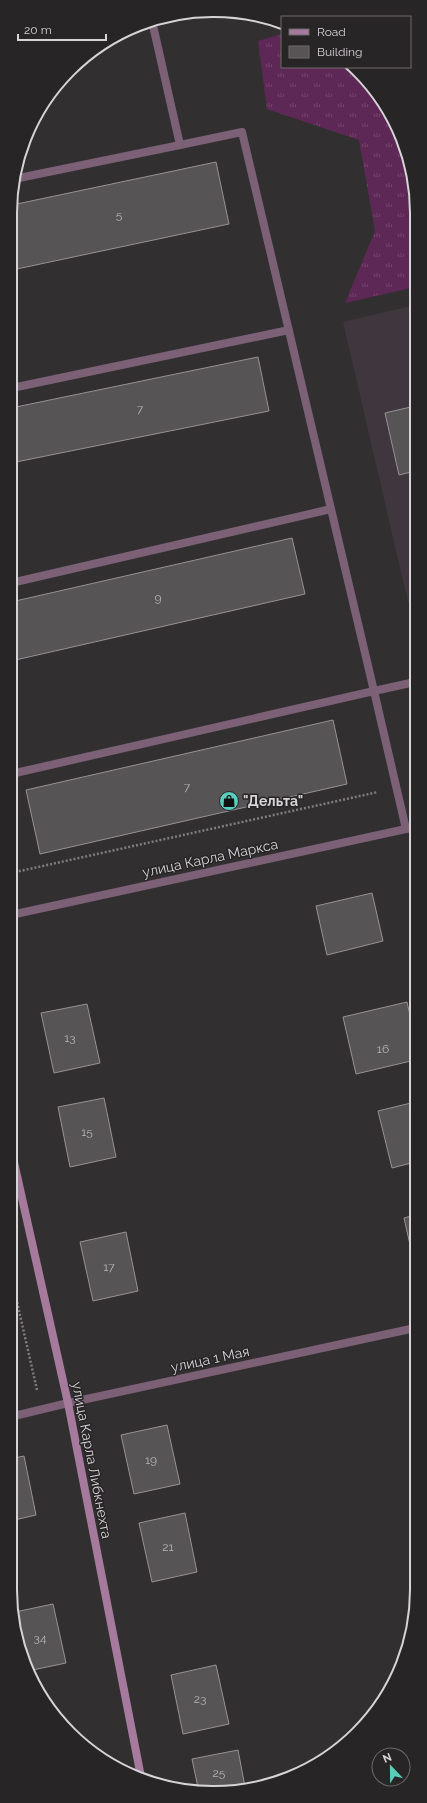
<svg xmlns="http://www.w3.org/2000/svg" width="427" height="1803" viewBox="0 0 427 1803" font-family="Raleway,sans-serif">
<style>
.built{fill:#3f373d}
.grass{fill:url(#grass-tufts)}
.building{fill:#575456;stroke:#969295}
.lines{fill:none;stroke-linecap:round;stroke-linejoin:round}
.path{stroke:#807d7f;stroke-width:2.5;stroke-dasharray:2 2;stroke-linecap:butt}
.service{stroke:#7b6076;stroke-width:8}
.minor{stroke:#7b6076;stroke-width:8}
.tertiary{stroke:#7b6076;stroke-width:8}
.secondary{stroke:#a57a9d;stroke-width:8}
.labels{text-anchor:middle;stroke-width:3;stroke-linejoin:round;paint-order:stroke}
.number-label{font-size:12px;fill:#b6b4b6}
.poi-label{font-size:14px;font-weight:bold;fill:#d6d4d6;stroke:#282527;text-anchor:start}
.street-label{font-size:14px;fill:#d6d4d6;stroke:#282527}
.rim{fill:none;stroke:#d6d4d6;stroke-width:2}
</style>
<defs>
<pattern id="grass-tufts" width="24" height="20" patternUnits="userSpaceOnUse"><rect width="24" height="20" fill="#5d2856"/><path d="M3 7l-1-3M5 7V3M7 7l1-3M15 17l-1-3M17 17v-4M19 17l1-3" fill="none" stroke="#74466e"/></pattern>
</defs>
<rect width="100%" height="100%" fill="#322f31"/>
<path class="built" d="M415,305V601L408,602L343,322Z"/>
<path class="grass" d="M282,34V67H354L358,70L396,124L415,187V287L345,303L375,231L359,140L267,109L258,41Z"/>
<path class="building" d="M216,162L229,224L12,270V205Z
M258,357L269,411L11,463V408Z
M415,406V471L399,475L385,413Z
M292,538L305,594L11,661V602Z
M333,720L347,784L40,854L26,790Z
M372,893L383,941L327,955L316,906Z
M407,1002L415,1037V1060L356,1074L343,1017Z
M87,1004L100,1063L54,1073L41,1013Z
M104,1098L116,1157L70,1167L58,1107Z
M415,1102V1162L392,1168L378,1111Z
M415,1215V1267L404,1218Z
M126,1232L138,1291L93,1301L80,1242Z
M167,1425L180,1484L134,1494L121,1435Z
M24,1456L36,1515L10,1521V1459Z
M185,1513L197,1572L152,1582L139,1523Z
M53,1604L66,1663L28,1671L25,1667L15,1612Z
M216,1665L229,1724L183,1734L171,1675Z
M238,1750L245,1787L199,1792L192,1759Z"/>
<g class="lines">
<path class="path" d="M11,873L378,792
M10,1271L37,1390"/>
<path class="service" d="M14,179L180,145
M12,388L289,330
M11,583L331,509
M11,774L374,691L242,132L180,145L152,21
M406,829L374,691L415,682"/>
<path class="minor" d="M10,1417L68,1403L415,1328"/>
<path class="tertiary" d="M11,915L415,827"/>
<path class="secondary" d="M11,1149L68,1403L141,1777"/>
</g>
<defs>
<symbol id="shop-disc" viewBox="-11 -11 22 22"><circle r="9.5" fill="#5acebd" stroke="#282527"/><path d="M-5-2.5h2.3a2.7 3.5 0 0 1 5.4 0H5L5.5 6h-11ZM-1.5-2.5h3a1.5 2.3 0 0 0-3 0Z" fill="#111"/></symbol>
</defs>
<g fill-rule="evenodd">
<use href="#shop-disc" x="218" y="790" width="22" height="22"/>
</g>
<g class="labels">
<g class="number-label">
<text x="119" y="219">5</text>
<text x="140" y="413">7</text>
<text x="158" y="602">9</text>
<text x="187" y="791">7</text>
<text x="70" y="1042">13</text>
<text x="383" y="1053">16</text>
<text x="87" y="1136">15</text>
<text x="109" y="1271">17</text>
<text x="151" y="1464">19</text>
<text x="168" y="1551">21</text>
<text x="40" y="1642">34</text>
<text x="200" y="1703">23</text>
<text x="219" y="1777">25</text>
</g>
<g class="poi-label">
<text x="243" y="806">"Дельта"</text>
</g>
<g class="street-label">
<text transform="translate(210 858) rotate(-12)" y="5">улица Карла Маркса</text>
<text transform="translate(210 1359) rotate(-12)" y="5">улица 1 Мая</text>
<text transform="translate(92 1460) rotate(79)" y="5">улица Карла Либкнехта</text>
</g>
</g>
<path d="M0 0H427V1803H0ZM213 17H214A196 196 0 0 1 410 213V1590A196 196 0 0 1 214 1786H213A196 196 0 0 1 17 1590V213A196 196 0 0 1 213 17Z" fill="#282527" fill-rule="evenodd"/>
<path class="rim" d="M213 17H214A196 196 0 0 1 410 213V1590A196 196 0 0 1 214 1786H213A196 196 0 0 1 17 1590V213A196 196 0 0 1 213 17Z"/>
<rect x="281" y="16" width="130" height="52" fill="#282527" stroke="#6e6b6d"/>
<rect x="289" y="29" width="20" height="6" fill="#a57a9d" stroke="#6e6b6d"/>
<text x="317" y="36" font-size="12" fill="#d6d4d6">Road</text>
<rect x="289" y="46" width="20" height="12" fill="#575456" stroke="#6e6b6d"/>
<text x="317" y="56" font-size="12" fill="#d6d4d6">Building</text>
<g transform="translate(391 1767) rotate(338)"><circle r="19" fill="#282527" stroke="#6e6b6d"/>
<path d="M0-3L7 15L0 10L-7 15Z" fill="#5acebd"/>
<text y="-6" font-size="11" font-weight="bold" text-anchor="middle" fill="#d6d4d6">N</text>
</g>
<path d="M18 34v6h88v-6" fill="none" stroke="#d6d4d6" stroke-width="2"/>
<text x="24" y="34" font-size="12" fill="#d6d4d6" stroke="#282527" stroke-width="3" paint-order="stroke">20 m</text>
</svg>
